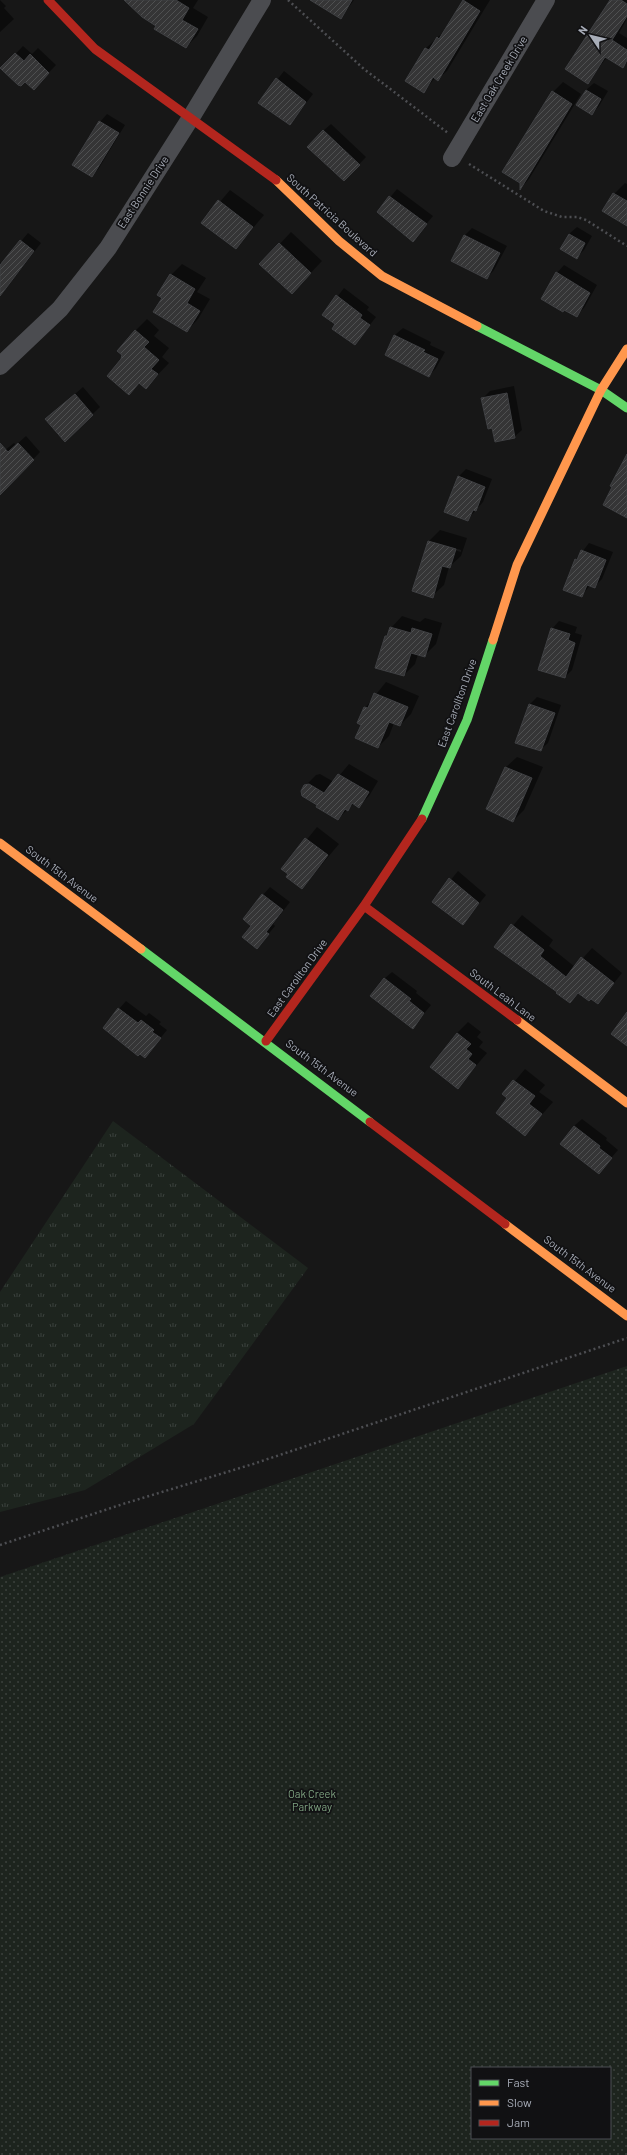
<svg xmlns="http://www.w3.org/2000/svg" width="627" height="2155" viewBox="0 0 627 2155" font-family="Barlow,sans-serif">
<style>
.grass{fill:url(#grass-tufts)}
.park{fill:url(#park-dots);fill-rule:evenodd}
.shadow{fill:#0007;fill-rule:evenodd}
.building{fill:url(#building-hatch);stroke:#3f4043}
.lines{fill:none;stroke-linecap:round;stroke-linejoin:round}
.path{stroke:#4d4e52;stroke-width:2.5;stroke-dasharray:2 3;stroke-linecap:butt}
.street{stroke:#4b4c50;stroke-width:18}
.fast{stroke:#63d668;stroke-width:9}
.slow{stroke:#ff974d;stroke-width:9}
.jam{stroke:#b3261e;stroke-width:9}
.labels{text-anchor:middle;stroke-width:3.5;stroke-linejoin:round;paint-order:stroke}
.street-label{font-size:11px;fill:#a8adb8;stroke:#111113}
.park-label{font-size:11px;fill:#7fa381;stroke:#111113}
</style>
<defs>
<pattern id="grass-tufts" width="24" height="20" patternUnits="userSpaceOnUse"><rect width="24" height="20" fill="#1d241e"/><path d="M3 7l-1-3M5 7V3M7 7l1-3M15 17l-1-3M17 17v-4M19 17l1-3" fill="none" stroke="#3b413d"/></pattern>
<pattern id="park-dots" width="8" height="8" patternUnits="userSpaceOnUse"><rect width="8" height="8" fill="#1d241e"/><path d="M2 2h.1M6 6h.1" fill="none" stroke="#3b413d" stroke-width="1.8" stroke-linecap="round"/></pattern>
<pattern id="building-hatch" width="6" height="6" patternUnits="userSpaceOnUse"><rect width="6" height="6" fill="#353536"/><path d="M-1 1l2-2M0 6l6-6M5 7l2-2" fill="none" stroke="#4f5051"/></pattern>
</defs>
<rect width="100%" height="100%" fill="#171717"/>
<path class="grass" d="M113,1121L308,1268L194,1424L85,1490L0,1512V1292Z"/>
<path class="park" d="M627,1366V2155H0V1577ZM472,2068H610V2138H472Z"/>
<path class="shadow" d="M0,0L6,6L4,8L14,19L0,32Z
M125,0H198L193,8L208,17L197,36L186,47Z
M325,0H354L341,18Z
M462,0H490L447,71L438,79L435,78L424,91L406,81L426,48L447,29L463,1Z
M611,0H627V19L619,33L627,38V62L622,66L607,57L588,82Z
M23,46L32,54L38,48L56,65L34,88L25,80L2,68Z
M284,71L313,94L290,124L260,102Z
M563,82L581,94L529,179L521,188L553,92Z
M594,83L608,91L599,106L592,114L586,90Z
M107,114L125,125L99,168L92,176L100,122Z
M331,124L366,157L351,173L323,131Z
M625,183L627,184V225L604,211L614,194Z
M397,189L433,216L412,241L378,212Z
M230,190L264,215L236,248L203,222Z
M577,227L592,236L584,250L577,257L569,234Z
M472,228L507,246L494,270L487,278L452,261L465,235Z
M291,232L322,261L303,281L261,264Z
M28,233L41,243L0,296V262L2,264Z
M182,264L206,278L197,292L210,299L198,319L187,331L163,297L171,275Z
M564,265L597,285L584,308L576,315L557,273Z
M344,288L369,307L367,310L376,317L355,344L337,324L324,314Z
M147,319L159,330L154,336L169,348L162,357L169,363L146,387L140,382L129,393L135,331Z
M403,328L431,342L430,345L445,352L436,368L429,376L386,354L395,335Z
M514,386L522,430L514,437L482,399L490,391Z
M83,387L100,407L65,441L46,419Z
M26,436L40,452L13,481L0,482V454L14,443L16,445Z
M466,469L492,479L483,502L467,520L459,476Z
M440,530L467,538L461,556L449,567L444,585L432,596L429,541ZM434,542L461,550V552L434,544Z
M589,543L613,552L602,579L594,587L590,585L582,596L576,560Z
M402,616L420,622L425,618L442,623L436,644L424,656L418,654L415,664L404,675L386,636L391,628Z
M559,621L577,627L575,633L582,635L572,670L565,677L552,629Z
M386,682L419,696L411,714L400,725L394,723L389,736L378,747L362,724L365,708Z
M537,697L561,705L548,743L540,750L530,704Z
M517,757L543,767L524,810L513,821L505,768Z
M349,764L378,781L369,796L359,806L354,803L338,819L319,805L305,786L316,775L320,774L334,782Z
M317,827L339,844L302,888L283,869Z
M458,871L486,895L463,924L433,902Z
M270,887L290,902L273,924L275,926L257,948L252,925L263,895Z
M522,915L553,940L549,946L575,967L592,948L622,973L598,1003L580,992L570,1002L559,991L495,947Z
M392,972L417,991L416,993L431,1005L413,1027L384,979Z
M126,1001L146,1016L149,1013L161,1022L159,1024L167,1030L145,1057L119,1009Z
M468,1022L481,1032L477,1037L483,1042L479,1047L487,1053L458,1087L457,1033Z
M525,1069L545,1085L539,1092L553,1102L525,1134L509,1098L504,1094Z
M582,1119L607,1138L606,1140L618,1150L599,1172L574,1126Z"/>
<path class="building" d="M124,0H176L189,8L182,20L198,29L186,48L154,29L156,26L142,17Z
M310,0H352L341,19Z
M463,0L480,11L438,81L433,77L424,93L405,81L425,48L429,50L437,37L439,39Z
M610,0H621L627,4V16L612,40L627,50V60L623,68L605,57L588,84L565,69Z
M15,53L24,61L30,54L49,73L34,90L25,82L21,86L18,85L0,68Z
M276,78L306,102L290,125L258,103Z
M586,90L601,99L592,115L576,105Z
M552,91L572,104L520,190V183L502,172Z
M99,121L119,133L92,177L72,165Z
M323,130L360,165L344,181L307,147Z
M613,193L627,201V226L602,211Z
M389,196L427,224L413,242L377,212Z
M218,200L253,227L236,249L201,223Z
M569,234L585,243L577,259L560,249Z
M464,235L500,253L487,279L451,261Z
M20,240L34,251L0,296V265Z
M279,243L311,273L292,294L259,264Z
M556,272L590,293L577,317L564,310L563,312L541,299Z
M170,274L195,289L187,303L200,311L187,332L153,312L162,298L157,295Z
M336,295L362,315L360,318L370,325L355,345L332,329L335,324L322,315Z
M135,330L149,342L144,347L159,360L151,369L158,374L146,389L139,383L129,395L107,376L121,359L122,355L117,351Z
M394,335L425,350L423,352L438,359L429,377L385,355Z
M507,393L515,438L495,442L492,428L488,429L481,398Z
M75,394L93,415L65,442L45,419Z
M0,443L8,452L18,443L34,460L0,495Z
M627,454V518L603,505L612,487L610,486Z
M458,476L485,487L476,511L473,510L468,521L444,512Z
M428,541L456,549L450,568L442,566L433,598L412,591Z
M581,550L606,560L595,588L587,585L582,597L563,590L575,559L577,560Z
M390,627L411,633L412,628L432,634L425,657L411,653L404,676L375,668L385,636H387Z
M551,628L570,634L568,640L575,643L565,678L538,670Z
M374,693L408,707L400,726L389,722L378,748L355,738L361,725L357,723L364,707L368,708Z
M529,704L555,713L541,751L515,743Z
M505,767L532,778L513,822L486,809Z
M338,774L369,792L359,808L352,803L348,811L345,809L338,820L316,807L317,805L302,796L301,791L304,785L309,784L324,793Z
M305,838L328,855L302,889L286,877L288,874L281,869Z
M449,878L479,903L463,925L432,902Z
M262,894L283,910L266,932L269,934L257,949L242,937L251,926L243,919Z
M511,924L544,950L540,956L566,977L581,957L614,983L598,1004L591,999L589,1001L578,993L570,1003L556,993L557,992L494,947Z
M384,978L411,999L409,1001L424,1013L413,1029L370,996Z
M118,1008L138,1023L141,1020L154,1030L152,1032L161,1038L145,1058L140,1054L138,1056L103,1028Z
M627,1012V1046L611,1034Z
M457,1033L471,1044L466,1049L472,1054L468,1059L476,1065L458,1089L430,1067Z
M513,1080L535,1096L529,1104L542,1114L525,1136L496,1113L507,1098L502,1094Z
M574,1126L600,1146L599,1148L612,1158L599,1174L560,1144Z"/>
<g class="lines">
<path class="path" d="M288,0L364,69L448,133
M469,164L544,211L562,217H577L586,220L627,246
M0,1545L123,1504L253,1464L627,1338"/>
<path class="street" d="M452,158L546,0
M0,366L60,309L108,248L190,119L262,0"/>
<path class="fast" d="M477,326L601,390L627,408
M422,819L467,720L493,640
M141,949L370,1122"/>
<path class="slow" d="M276,180L339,241L382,276L477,326
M493,640L517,565L601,390L627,349
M0,843L141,949
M517,1020L627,1103
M505,1224L627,1316"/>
<path class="jam" d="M48,0L95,49L276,180
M364,906L517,1020
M266,1041L364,906L422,819
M370,1122L505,1224"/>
</g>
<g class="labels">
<g class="street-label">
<text transform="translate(499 79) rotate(-59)" y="4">East Oak Creek Drive</text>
<text transform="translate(143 192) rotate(-57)" y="4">East Bonnie Drive</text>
<text transform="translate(332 215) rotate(42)" y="4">South Patricia Boulevard</text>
<text transform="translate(457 703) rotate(-70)" y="4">East Carollton Drive</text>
<text transform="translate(62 874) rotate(37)" y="4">South 15th Avenue</text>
<text transform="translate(297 978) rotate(-54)" y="4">East Carollton Drive</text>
<text transform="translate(503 995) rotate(37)" y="4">South Leah Lane</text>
<text transform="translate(322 1068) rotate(37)" y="4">South 15th Avenue</text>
<text transform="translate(580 1264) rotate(37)" y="4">South 15th Avenue</text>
</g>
<g class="park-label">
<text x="312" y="1798">Oak Creek<tspan x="312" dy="13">Parkway</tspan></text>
</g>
</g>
<rect x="471" y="2067" width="140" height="72" fill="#111113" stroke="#4d4f55"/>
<rect x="479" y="2080" width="20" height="6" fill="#63d668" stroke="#4d4f55"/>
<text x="507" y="2087" font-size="12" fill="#a8adb8">Fast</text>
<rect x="479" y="2100" width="20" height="6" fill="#ff974d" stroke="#4d4f55"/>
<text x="507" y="2107" font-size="12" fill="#a8adb8">Slow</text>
<rect x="479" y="2120" width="20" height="6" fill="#b3261e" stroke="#4d4f55"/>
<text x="507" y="2127" font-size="12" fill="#a8adb8">Jam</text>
<g transform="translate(591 36) rotate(305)" stroke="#111113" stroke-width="3" paint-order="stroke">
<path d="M0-3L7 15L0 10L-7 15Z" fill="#a8adb8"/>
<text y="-6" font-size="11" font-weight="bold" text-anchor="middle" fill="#a8adb8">N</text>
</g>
</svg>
